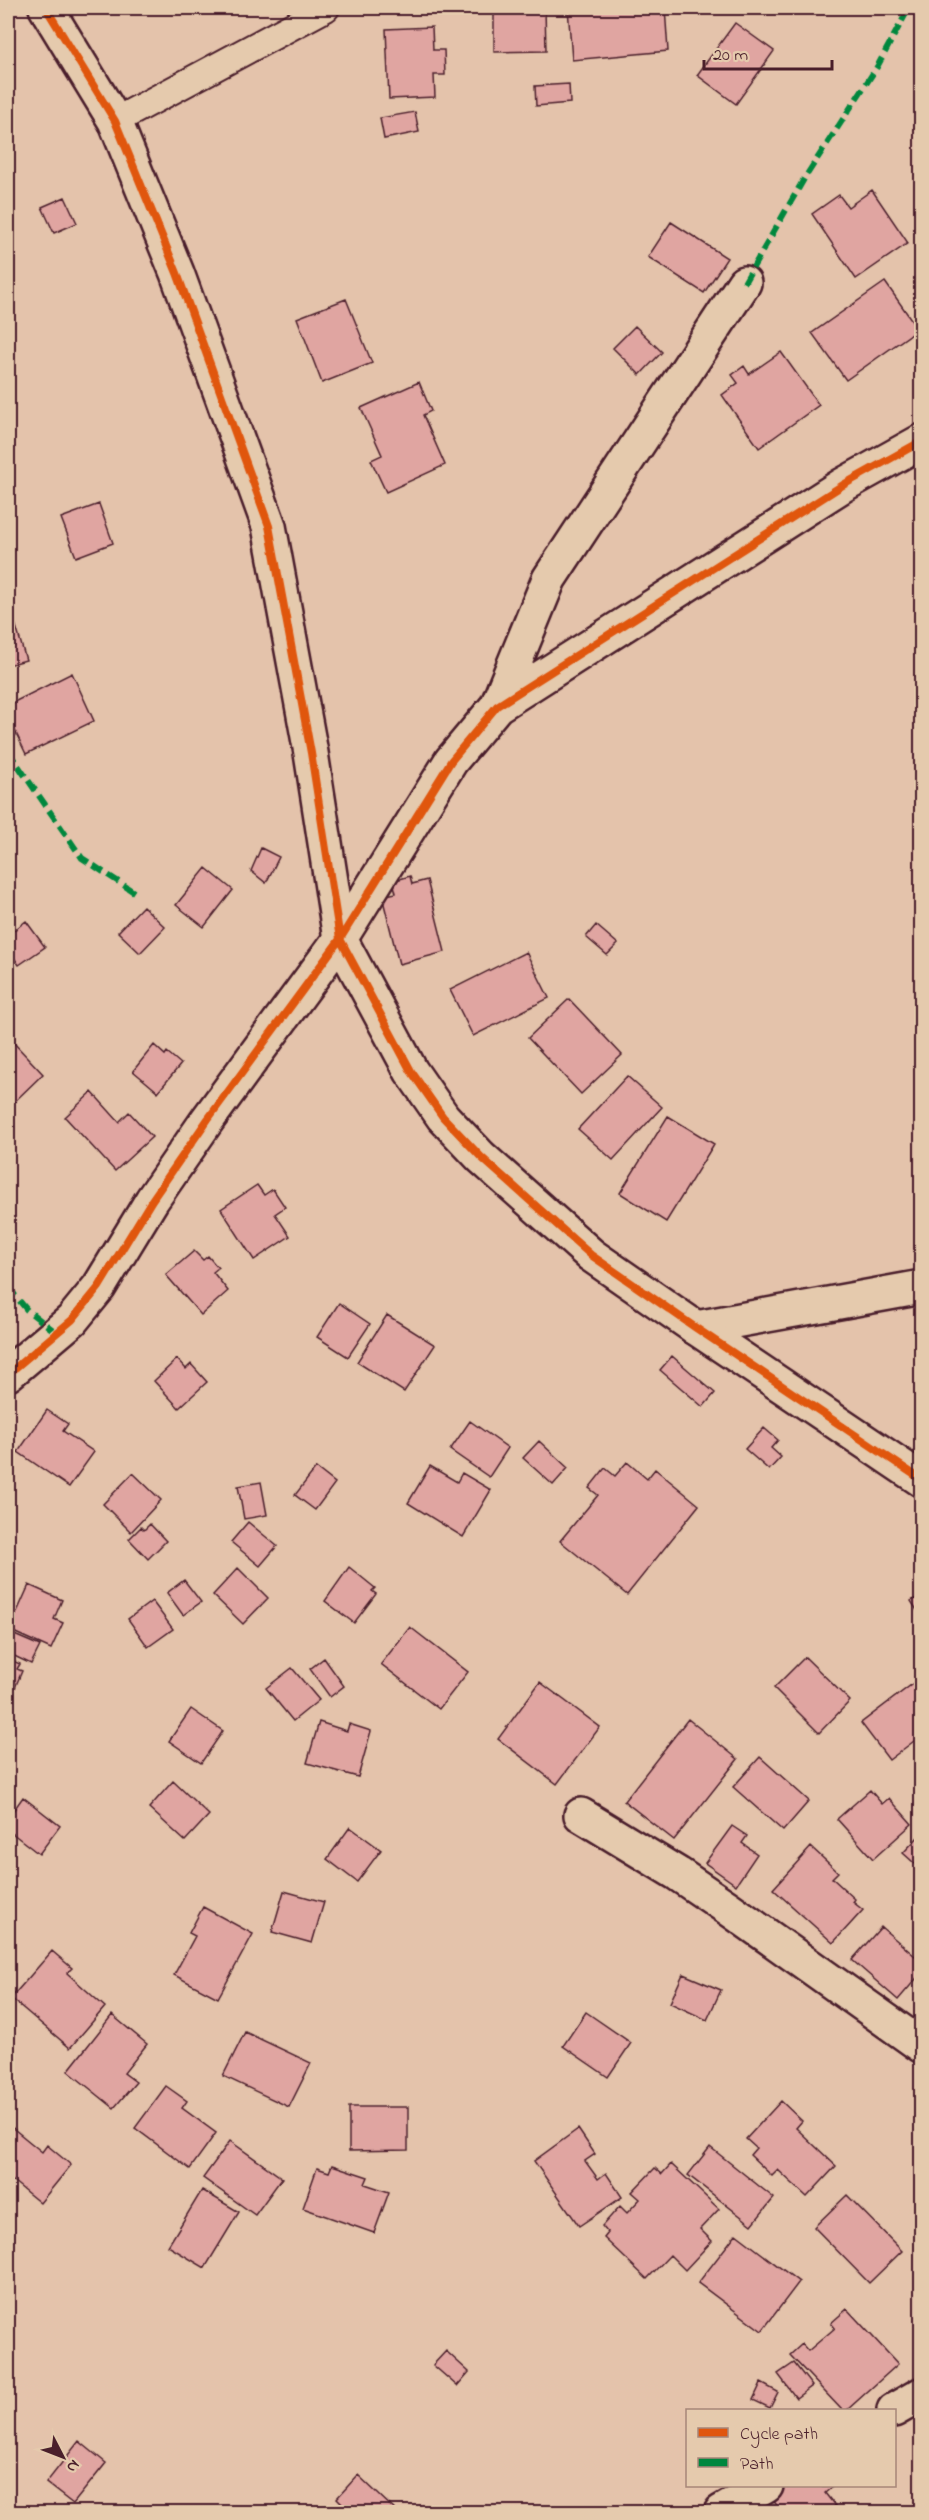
<svg xmlns="http://www.w3.org/2000/svg" width="929" height="2520" viewBox="0 0 929 2520" font-family="'Indie Flower',sans-serif">
<style>
.building{fill:#e0a5a1;stroke:#4a1f2b;stroke-width:1.5}
.lines{fill:none;stroke-linecap:round;stroke-linejoin:round}
.service-casing{stroke:#4a1f2b;stroke-width:30}
.minor-casing{stroke:#4a1f2b;stroke-width:38}
.tertiary-casing{stroke:#4a1f2b;stroke-width:38}
.service{stroke:#e5caad;stroke-width:26}
.minor{stroke:#e5caad;stroke-width:33}
.tertiary{stroke:#e5caad;stroke-width:33}
.quiet{stroke:#00873e;stroke-width:6;stroke-dasharray:12 6;stroke-linecap:butt}
.cycleway-casing{stroke:#e5caad;stroke-width:11}
.cycleway{stroke:#e0560e;stroke-width:8}
</style>
<rect width="100%" height="100%" fill="#e4c3ab"/>
<filter id="ink" filterUnits="userSpaceOnUse"><feTurbulence type="fractalNoise" baseFrequency=".0167" numOctaves="2"/><feDisplacementMap in="SourceGraphic" scale="12" xChannelSelector="R" yChannelSelector="G"/><feConvolveMatrix kernelMatrix="1 2 1 2 8 2 1 2 1" color-interpolation-filters="sRGB"/></filter>
<g filter="url(#ink)">
<path class="building" d="M494,8H545L546,51L494,52Z
M568,8H665L668,51L572,60Z
M735,23L774,51L736,104L697,75Z
M432,27L433,50H444L445,75H434L435,97L389,99L386,29Z
M569,84L570,103L536,106L535,86Z
M415,112L419,132L384,139L380,118Z
M872,190L908,243L856,279L812,214L839,195L848,207Z
M65,197L77,223L54,233L42,207Z
M671,222L727,258L704,293L648,257Z
M885,282L918,329L846,380L812,333Z
M346,299L372,363L322,383L297,318Z
M635,326L662,352L640,375L613,348Z
M781,352L819,405L759,448L722,395L738,383L732,375L744,366L749,374Z
M419,382L431,411L423,415L445,465L386,492L371,460L382,455L361,408Z
M99,504L113,543L76,557L61,518Z
M12,613L26,660L8,665V614Z
M72,673L94,721L26,754L8,716V705Z
M261,848L279,857L266,883L251,871Z
M206,868L233,890L204,927L176,905Z
M410,876L412,884L427,880L445,952L399,964L382,896L396,893L393,881Z
M143,906L165,927L140,953L118,932Z
M26,921L45,947L19,965L8,949V935Z
M596,925L618,944L607,955L586,937Z
M526,952L549,998L473,1036L450,990Z
M569,999L622,1055L581,1094L528,1038Z
M12,1041L43,1074L10,1106L8,1104V1045Z
M154,1045L165,1055L167,1052L181,1064L158,1092L133,1071Z
M627,1076L662,1107L613,1160L578,1129Z
M92,1092L119,1122L129,1112L152,1137L115,1171L65,1117Z
M668,1116L714,1144L666,1222L620,1193Z
M257,1185L264,1195L273,1189L285,1207L275,1214L290,1236L254,1260L221,1209Z
M194,1251L203,1260L208,1256L218,1268L213,1272L228,1291L201,1315L166,1275Z
M339,1303L370,1324L348,1357L317,1337Z
M387,1315L435,1345L404,1392L357,1362Z
M672,1356L715,1393L703,1407L660,1370Z
M177,1359L186,1369L191,1364L207,1382L179,1408L154,1381Z
M47,1410L68,1424L63,1431L94,1452L69,1487L18,1452Z
M470,1421L508,1448L489,1477L450,1450Z
M764,1428L778,1440L771,1448L781,1457L769,1470L745,1449Z
M539,1441L568,1468L553,1485L523,1458Z
M627,1462L647,1479L655,1469L699,1505L627,1595L560,1541L598,1495L589,1488L605,1468L615,1476Z
M430,1466L457,1482L462,1473L491,1490L463,1537L408,1503Z
M316,1468L335,1483L315,1510L295,1495Z
M133,1473L161,1500L131,1532L103,1504Z
M261,1482L267,1515L244,1519L238,1486Z
M248,1522L277,1546L260,1566L231,1542Z
M150,1524L166,1541L148,1559L129,1539L141,1527L144,1530Z
M349,1567L375,1588L372,1591L376,1594L354,1623L325,1601Z
M238,1568L268,1598L243,1624L213,1595Z
M184,1580L201,1602L183,1615L167,1593Z
M29,1585L62,1600L54,1619L63,1623L51,1649L9,1630Z
M922,1595V1618L911,1601Z
M152,1601L173,1629L148,1647L128,1619Z
M410,1627L468,1672L439,1709L381,1664Z
M12,1634L40,1646L31,1664L8,1653V1645Z
M805,1657L850,1701L819,1733L774,1688Z
M324,1658L344,1686L330,1697L310,1669Z
M8,1659L20,1664L17,1669L22,1671L9,1702Z
M292,1668L319,1700L293,1721L266,1688Z
M919,1679L922,1682V1735L889,1760L861,1723Z
M540,1682L600,1727L557,1784L498,1739Z
M191,1709L223,1731L201,1763L169,1741Z
M688,1719L738,1759L674,1840L624,1801Z
M319,1722L347,1731L349,1724L371,1731L358,1777L307,1763Z
M760,1757L809,1801L783,1831L733,1787Z
M173,1781L209,1815L185,1841L149,1808Z
M870,1790L882,1804L889,1798L912,1824L873,1859L837,1819Z
M23,1797L60,1826L39,1854L8,1830V1818Z
M732,1826L747,1836L742,1843L757,1854L736,1885L705,1863Z
M350,1827L381,1850L357,1882L327,1859Z
M922,1833V1870L903,1853Z
M811,1847L838,1872L832,1878L855,1899L853,1902L863,1910L833,1943L773,1889Z
M284,1891L324,1902L312,1943L272,1932Z
M203,1907L253,1934L218,1998L174,1975L195,1936L189,1933Z
M881,1927L922,1962V1972L898,2000L852,1960Z
M52,1951L72,1968L67,1973L105,2007L70,2048L11,1998Z
M683,1974L721,1990L707,2020L670,2003Z
M586,2012L631,2043L608,2077L563,2046Z
M112,2015L147,2044L124,2073L136,2082L114,2108L68,2071Z
M245,2032L311,2063L289,2107L223,2076Z
M166,2086L187,2101L182,2108L216,2133L190,2169L135,2128Z
M781,2101L802,2121L796,2128L836,2166L807,2197L778,2170L772,2176L750,2155L756,2148L746,2139Z
M349,2107H408V2150L349,2151Z
M9,2125L42,2152L47,2145L71,2165L40,2203L8,2177V2127Z
M578,2129L595,2154L585,2161L598,2179L606,2173L622,2197L579,2226L534,2161Z
M230,2141L282,2178L255,2215L203,2178Z
M710,2147L774,2198L752,2225L688,2175Z
M671,2164L719,2209L700,2229L712,2241L685,2270L670,2255L647,2279L604,2238L608,2233L602,2226L620,2206L627,2213L640,2199L632,2192L655,2168L662,2174Z
M332,2165L368,2177L365,2184L389,2192L374,2233L303,2208L317,2168L329,2172Z
M202,2190L239,2212L205,2268L168,2246Z
M847,2195L902,2251L869,2283L814,2227Z
M736,2234L799,2282L762,2331L698,2283Z
M847,2309L898,2364L847,2410H842L790,2355L802,2344L808,2351L835,2328L831,2323Z
M446,2351L469,2372L457,2386L433,2365Z
M794,2363L812,2386L796,2398L778,2374Z
M761,2383L778,2392L770,2408L753,2400Z
M79,2441L106,2463L73,2504L46,2483Z
M358,2475L397,2512H345L348,2509L337,2498Z
M782,2486H831L832,2487L825,2493L840,2512H782L769,2495Z"/>
<g class="lines">
<defs>
<path id="service" d="M115,121L326,8"/>
<path id="minor" d="M497,706L549,579L744,283
M696,1328L922,1287
M8,1374L72,1320L99,1287L152,1200L208,1119L340,939L451,761L497,706L843,485L922,441
M581,1815L678,1874L728,1908L922,2046
M894,2410L922,2394
M721,2512L766,2486"/>
<path id="tertiary" d="M46,8L115,121L177,273L269,526L311,753L340,939L411,1071L443,1117L481,1157L591,1255L696,1328L922,1480"/>
</defs>
<use href="#service" class="service-casing"/>
<use href="#minor" class="minor-casing"/>
<use href="#tertiary" class="tertiary-casing"/>
<use href="#service" class="service"/>
<use href="#minor" class="minor"/>
<use href="#tertiary" class="tertiary"/>
<path class="quiet" d="M744,283L804,179L877,67L909,8
M8,751L82,858L137,894
M8,1287L27,1310L57,1333"/>
<defs>
<path id="cycleway" d="M46,8L115,121L177,273L269,526L311,753L340,939L411,1071L443,1117L481,1157L591,1255L696,1328L922,1480
M8,1374L72,1320L99,1287L152,1200L208,1119L340,939L451,761L497,706L843,485L922,441"/>
</defs>
<use href="#cycleway" class="cycleway-casing"/>
<use href="#cycleway" class="cycleway"/>
</g>
</g>
<rect width="929" height="2520" fill="none" stroke="#e5caad" stroke-width="30"/>
<rect x="15" y="15" width="899" height="2490" fill="none" stroke="#4a1f2b" stroke-width="2" filter="url(#ink)"/>
<rect x="686" y="2409" width="210" height="78" fill="#e5caad" stroke="#a78679" stroke-width="1.5"/>
<rect x="698" y="2428" width="30" height="9" fill="#e0560e" stroke="#a78679" stroke-width="1.5"/>
<text x="740" y="2439" font-size="18" fill="#4a1f2b">Cycle path</text>
<rect x="698" y="2458" width="30" height="9" fill="#00873e" stroke="#a78679" stroke-width="1.5"/>
<text x="740" y="2469" font-size="18" fill="#4a1f2b">Path</text>
<g transform="translate(63 2457) rotate(132)" stroke="#e5caad" stroke-width="4.5" paint-order="stroke">
<path d="M0-4.5L10 22L0 15L-10 22Z" fill="#4a1f2b"/>
<text y="-9" font-size="16" font-weight="bold" text-anchor="middle" fill="#4a1f2b">N</text>
</g>
<path d="M704 60v9h128v-9" fill="none" stroke="#4a1f2b" stroke-width="3"/>
<text x="713" y="60" font-size="18" fill="#4a1f2b" stroke="#e5caad" stroke-width="4.5" paint-order="stroke">20 m</text>
</svg>
